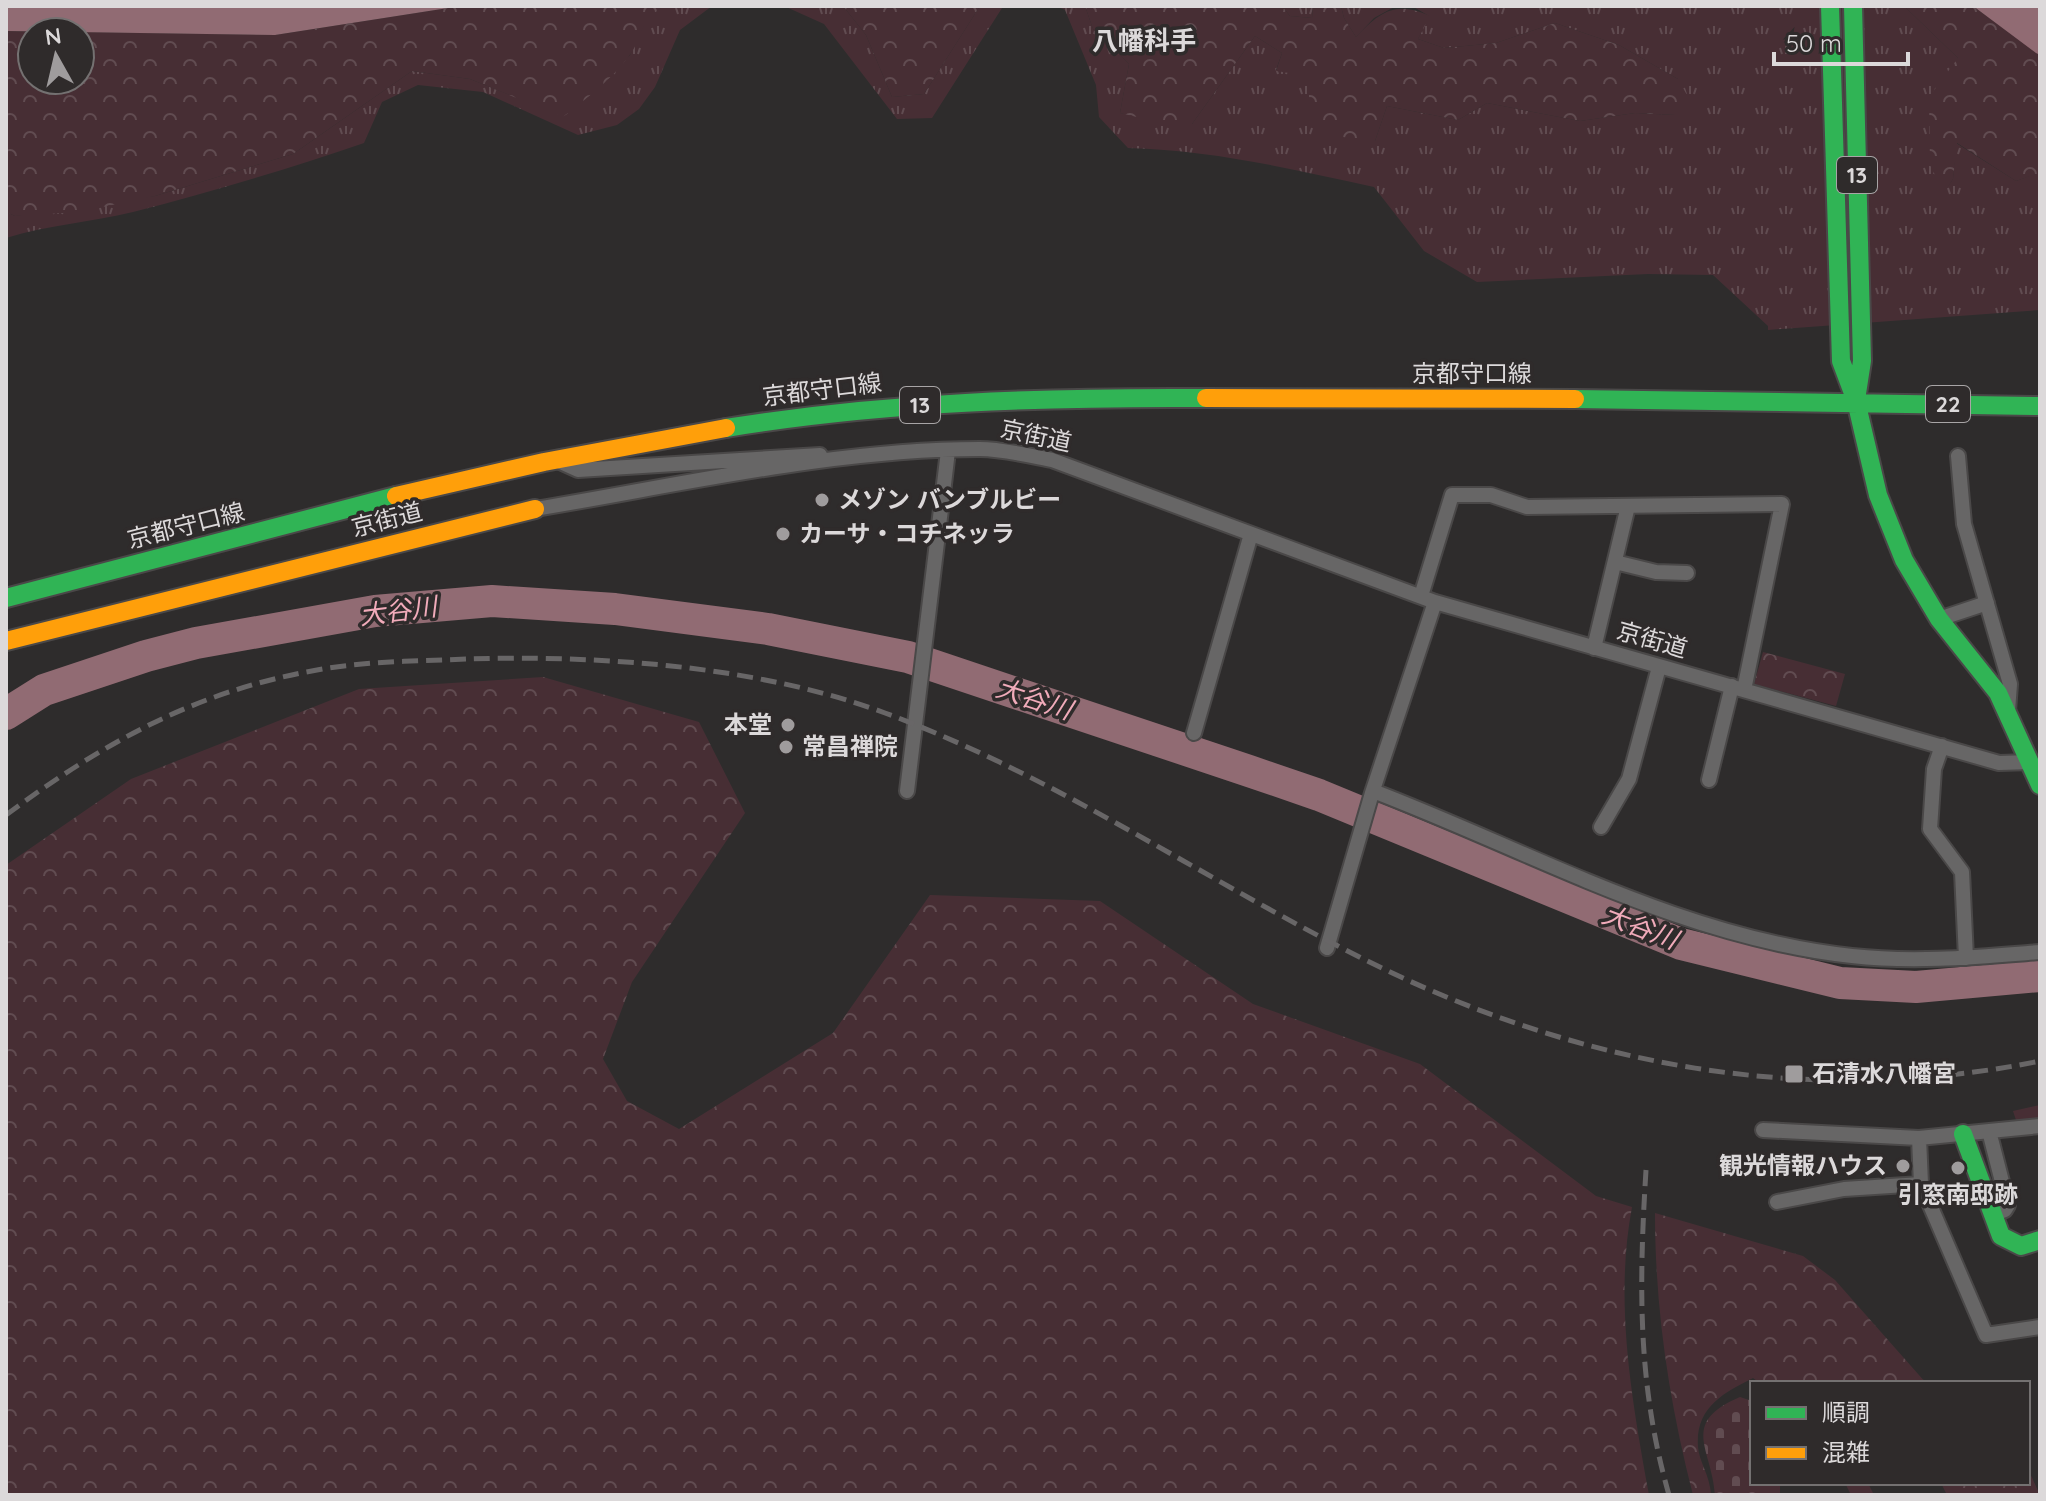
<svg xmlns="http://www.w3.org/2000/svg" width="2046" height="1501" viewBox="0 0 2046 1501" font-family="Quicksand,'Noto Sans JP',sans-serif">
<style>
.grass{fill:url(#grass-tufts)}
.forest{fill:url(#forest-crowns)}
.cemetery{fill:url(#cemetery-stones)}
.garden{fill:#472e34}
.water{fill:#916b73}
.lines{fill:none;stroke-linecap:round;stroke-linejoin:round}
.river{stroke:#916b73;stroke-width:32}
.street-casing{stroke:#4a4848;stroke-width:18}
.fast-casing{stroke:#4a4848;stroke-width:22}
.slow-casing{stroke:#4a4848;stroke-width:22}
.street{stroke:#676666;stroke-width:14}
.fast{stroke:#30b455;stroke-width:18}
.slow{stroke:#ff9f0a;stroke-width:18}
.rail{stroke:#686667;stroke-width:5;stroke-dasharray:16 8;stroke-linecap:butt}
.poi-dot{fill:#9f9c9d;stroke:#2f2b2b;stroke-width:3}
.labels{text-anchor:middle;stroke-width:7;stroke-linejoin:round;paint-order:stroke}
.shield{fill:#2f2b2b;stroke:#a8a5a6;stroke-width:2}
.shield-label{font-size:22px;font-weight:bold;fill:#dcd9da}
.street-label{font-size:24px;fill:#dcd9da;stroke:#2f2b2b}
.poi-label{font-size:24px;font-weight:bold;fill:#dcd9da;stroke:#2f2b2b;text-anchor:start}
.neighbourhood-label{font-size:26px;font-weight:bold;fill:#dcd9da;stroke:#2f2b2b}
.water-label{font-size:26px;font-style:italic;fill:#f1abba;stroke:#2f2b2b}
</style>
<defs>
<pattern id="grass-tufts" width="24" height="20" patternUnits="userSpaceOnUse" patternTransform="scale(2)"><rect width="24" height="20" fill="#472e34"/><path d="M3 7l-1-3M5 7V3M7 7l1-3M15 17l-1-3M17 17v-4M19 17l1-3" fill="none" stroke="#614c51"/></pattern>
<pattern id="forest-crowns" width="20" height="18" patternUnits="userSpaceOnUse" patternTransform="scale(2)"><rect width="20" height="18" fill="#472e34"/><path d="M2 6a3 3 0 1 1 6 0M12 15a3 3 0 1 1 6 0" fill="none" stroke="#614c51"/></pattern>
<pattern id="cemetery-stones" width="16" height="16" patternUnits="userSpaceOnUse" patternTransform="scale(2)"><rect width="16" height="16" fill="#472e34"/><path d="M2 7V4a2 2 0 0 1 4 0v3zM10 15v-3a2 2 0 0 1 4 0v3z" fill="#614c51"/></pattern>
</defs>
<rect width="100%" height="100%" fill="#2e2c2c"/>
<path class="grass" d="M664,6H712L680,30L655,87L639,109L617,125L578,135L483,92L418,85L382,102L364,143C288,169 211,192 133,212C91,222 48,225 6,238V212L15,216L155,196L293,154L412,71L470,79L563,116L630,55L648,16Z
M784,6H843L866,35L892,97L924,94L980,6H1008L1002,8L932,118L897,119L824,24Z
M1057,6H1085L1093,29L1129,64L1120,113L1192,124L1255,36L1282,53L1276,70L1309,75L1375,141L1387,106L1458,120L1487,103L1580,121L1635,113L1675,115L1678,79L1619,45L1555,23L1496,43L1444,48L1418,39L1429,16L1412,6H1904L1958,58L1944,192L1953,179L1956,143L2016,181L2040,172V310L1768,330V326L1713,275L1648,274L1477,282L1424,251L1374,187C1292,169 1211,150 1128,148L1099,117L1096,85L1065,10Z
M1282,6H1313L1312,18L1290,16Z
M1341,6H1396L1374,18L1356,37L1344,18Z
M2040,1105V1118L2016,1120L2013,1111Z"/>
<path class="forest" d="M461,6H664C637,23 645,35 629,56C611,80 586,99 563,117L470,79L412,71L293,154L155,196L79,212L15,216L6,212V31L56,32H32V80H80V32L275,35Z
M843,6H980L924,94L892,97L866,35Z
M1085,6H1282L1290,16L1312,18L1313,6H1341L1344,18L1356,37C1380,12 1395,0 1430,16L1418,39L1444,48L1496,43L1555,23L1619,45L1678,79L1696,111L1675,115L1635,113L1580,121L1487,103L1458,120L1387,106L1375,141L1335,136L1309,108V76L1276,71L1282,53L1255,36L1192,124H1166L1120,113L1129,64L1093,29Z
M1904,6H1973L2040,55L2039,173L2016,181L1957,143L1953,179L1944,193L1930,165L1929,97L1958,58Z
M1763,652L1845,674L1836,706L1754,684Z
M543,677L699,722L745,813L632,982L603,1059L627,1101L679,1129L833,1033L930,895L1100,901L1253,1004L1420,1064L1596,1196L1632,1207C1614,1302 1632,1401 1649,1495H6V865L131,779L359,689Z
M1655,1213L1803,1256L1835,1280L1926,1383H1760L1753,1378C1723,1393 1695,1408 1698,1447C1699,1462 1710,1475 1711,1495H1693C1669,1402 1655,1309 1655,1213Z
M2028,1469L2040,1495H1947L1941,1483H2028Z"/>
<path class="cemetery" d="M1740,1397L1752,1401V1483H1780V1495H1715C1712,1448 1679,1423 1740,1397Z"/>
<path class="garden" d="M1850,1483H1868L1874,1495H1851L1846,1485Z"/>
<path class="water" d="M6,6H461L275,35L6,31Z
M1973,6H2040V55L2036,53Z"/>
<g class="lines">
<path class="river" d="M6,714L44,690L146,656L196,643L375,611L492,601L615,609L768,629L908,657L1249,771L1319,795L1681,944L1840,983L1916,987L2040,976"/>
<defs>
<path id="street" d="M1958,456L1964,524L2010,684L2008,711
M556,460L578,470L820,455
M535,509C680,485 834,449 980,449C1004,449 1029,456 1052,460L1435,602L1999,763L2031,762
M1615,562L1656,572L1687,573
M1421,596L1452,495H1491L1527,507L1782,504L1744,690
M1939,619L1987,603
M1594,648L1628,506
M1194,733L1251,534
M1942,746L1934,769L1930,829L1962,872L1966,958
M1709,780L1732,686
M907,791L948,451
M1373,791C1530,851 1682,938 1852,956C1915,963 1977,957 2040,952
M1601,827L1629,779L1659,667
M1327,948L1372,793L1435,602
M1763,1130L1919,1138L2040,1126
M1989,1131L2008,1205L2005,1210L1992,1215
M1919,1138L1921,1184L1986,1335L2040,1327
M1777,1202L1844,1189L1921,1184"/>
<path id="fast" d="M1830,6L1841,361L1856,401
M1853,6L1862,361L1856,400
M1575,399L2040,406
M1856,401L1878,495L1904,560L1939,619L1998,693L2040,785
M726,428C886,402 1045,397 1206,398
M6,598L396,496
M1963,1134L2001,1236L2021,1246L2040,1240"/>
<path id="slow" d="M1206,398L1575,399
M396,496L544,462L726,428
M6,641L535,509"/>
</defs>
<use href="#street" class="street-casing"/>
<use href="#fast" class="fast-casing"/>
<use href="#slow" class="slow-casing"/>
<use href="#street" class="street"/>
<use href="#fast" class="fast"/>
<use href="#slow" class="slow"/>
<path class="rail" d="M6,815C103,743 196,691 317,670C366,661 418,661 468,659C602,655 759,666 885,713C1045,772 1187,868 1338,946C1556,1061 1795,1111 2040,1061
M1646,1170C1639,1283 1637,1384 1669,1495"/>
</g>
<g class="poi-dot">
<circle cx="822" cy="500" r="8"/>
<circle cx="783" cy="534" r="8"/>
<circle cx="788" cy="725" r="8"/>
<circle cx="786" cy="747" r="8"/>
<rect x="1784" y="1064" width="20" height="20" rx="4"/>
<circle cx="1903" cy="1166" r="8"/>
<circle cx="1958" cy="1168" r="8"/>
</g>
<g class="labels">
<g class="shield">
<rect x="1837" y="157" width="40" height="36" rx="6"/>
<rect x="1926" y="386" width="44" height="36" rx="6"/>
<rect x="900" y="387" width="40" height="36" rx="6"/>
</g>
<g class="shield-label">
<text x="1857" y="183">13</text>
<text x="1948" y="412">22</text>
<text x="920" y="413">13</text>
</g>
<g class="street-label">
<text x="1472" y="382">京都守口線</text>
<text transform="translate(822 390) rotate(-7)" y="8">京都守口線</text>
<text transform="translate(1036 436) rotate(12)" y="8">京街道</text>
<text transform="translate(387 520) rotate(-14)" y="8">京街道</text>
<text transform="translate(186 526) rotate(-14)" y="8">京都守口線</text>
<text transform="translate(1652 640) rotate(16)" y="8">京街道</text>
</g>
<g class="poi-label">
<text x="838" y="508">メゾン バンブルビー</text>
<text x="799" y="542">カーサ・コチネッラ</text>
<text x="772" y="733" text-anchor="end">本堂</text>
<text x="802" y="755">常昌禅院</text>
<text x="1812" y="1082">石清水八幡宮</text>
<text x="1887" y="1174" text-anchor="end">観光情報ハウス</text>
<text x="1958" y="1203" text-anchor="middle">引窓南邸跡</text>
</g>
<g class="neighbourhood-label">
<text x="1144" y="50">八幡科手</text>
</g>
<g class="water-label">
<text transform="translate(398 611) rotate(-7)" y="9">大谷川</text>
<text transform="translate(1034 699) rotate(18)" y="9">大谷川</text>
<text transform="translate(1640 927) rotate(21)" y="9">大谷川</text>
</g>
</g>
<rect width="2046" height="1501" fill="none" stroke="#dcd9da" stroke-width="16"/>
<rect x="1750" y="1381" width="280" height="104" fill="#2f2b2b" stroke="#747171" stroke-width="2"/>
<rect x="1766" y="1407" width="40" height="12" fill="#30b455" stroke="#747171" stroke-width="2"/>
<text x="1822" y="1421" font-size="24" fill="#dcd9da">順調</text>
<rect x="1766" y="1447" width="40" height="12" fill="#ff9f0a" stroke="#747171" stroke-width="2"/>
<text x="1822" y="1461" font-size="24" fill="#dcd9da">混雑</text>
<g transform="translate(56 56) rotate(352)"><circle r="38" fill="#2f2b2b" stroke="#747171" stroke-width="2"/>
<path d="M0-6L14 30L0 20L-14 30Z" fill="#9f9c9d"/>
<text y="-12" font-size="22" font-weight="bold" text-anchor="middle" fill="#dcd9da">N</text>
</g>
<path d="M1774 52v12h134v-12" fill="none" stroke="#dcd9da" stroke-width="4"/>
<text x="1786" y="52" font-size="24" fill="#dcd9da" stroke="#2f2b2b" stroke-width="6" paint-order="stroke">50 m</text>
</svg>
